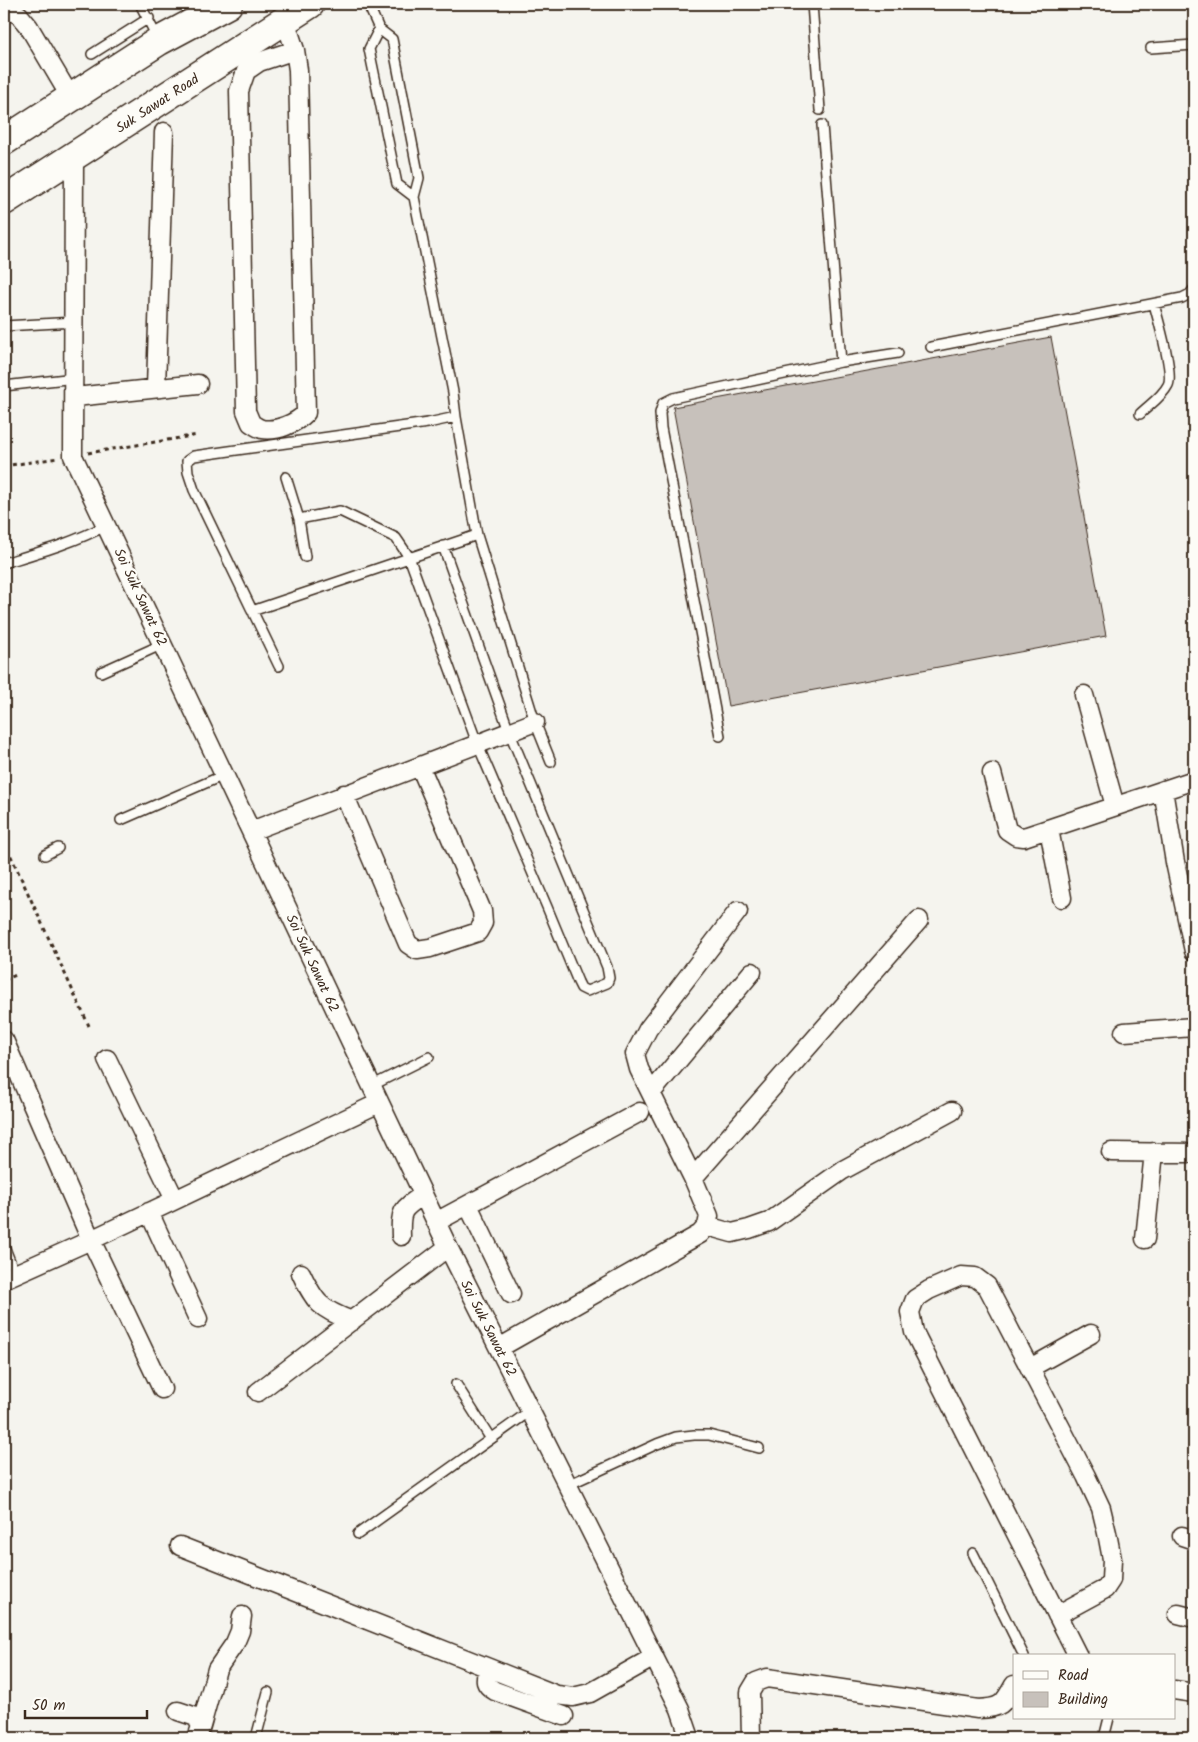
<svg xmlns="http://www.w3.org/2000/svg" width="1198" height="1742" viewBox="0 0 1198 1742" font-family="Kalam,sans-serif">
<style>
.building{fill:#c7c1bb;stroke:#3b2a1e}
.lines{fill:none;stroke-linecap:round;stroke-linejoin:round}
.lane-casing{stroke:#3b2a1e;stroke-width:12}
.street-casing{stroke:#3b2a1e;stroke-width:21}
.primary-casing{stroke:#3b2a1e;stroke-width:31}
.path{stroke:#3b2a1e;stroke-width:3;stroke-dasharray:4 4;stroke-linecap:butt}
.lane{stroke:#fdfcf7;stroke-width:9}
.street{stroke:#fdfcf7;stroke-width:18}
.primary{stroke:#fdfcf7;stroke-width:28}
.labels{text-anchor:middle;stroke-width:4.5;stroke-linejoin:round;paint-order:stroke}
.street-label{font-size:14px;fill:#3b2a1e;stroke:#fdfcf7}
</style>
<rect width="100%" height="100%" fill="#f5f4ee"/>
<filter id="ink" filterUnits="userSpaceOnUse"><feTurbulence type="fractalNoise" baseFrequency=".02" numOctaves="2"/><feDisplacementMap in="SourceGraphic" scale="10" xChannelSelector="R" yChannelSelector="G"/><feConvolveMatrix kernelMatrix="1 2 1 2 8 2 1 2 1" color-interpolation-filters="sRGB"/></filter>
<g filter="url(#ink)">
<path class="building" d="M1051,337L1106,636L728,706L673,407Z"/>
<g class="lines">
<defs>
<path id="lane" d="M140,4L158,39
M812,4L820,110
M379,29L369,49L397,184L414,197
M1151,48L1194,45
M92,54L149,18
M4,326L75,322
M931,347L1182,298L1190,294L1194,289
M841,362L898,353
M4,386L75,378
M1140,414C1149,405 1162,397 1168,385C1174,374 1158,319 1154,304
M456,417L477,535L535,722L551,762
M286,477L299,519
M305,557L299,519L340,511L396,538L409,557L477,743L547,907L578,982L581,988L587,991L607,983L609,978L607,967L509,731L443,546
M4,563C40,552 73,543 107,525
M252,611L477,535
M279,666L194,490L188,472L187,461L194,456L428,423L456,417L453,392L414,197L419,178L392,39L379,29L368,4
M101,672L163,644
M720,736L661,428L660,413L663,403L673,398L841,362L822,125
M121,820L224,775
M45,855L58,848
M371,1086L429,1057
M4,1246L15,1274
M456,1384L491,1439
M568,1485L657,1444L676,1437L694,1435H709L759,1448
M358,1534L530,1411
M973,1553L1024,1656
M256,1738L268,1692
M1104,1738L1109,1718"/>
<path id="street" d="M4,7L19,15L29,27L71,98
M285,20L295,50L298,70L306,413C296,423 277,432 262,429C258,428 254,425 251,423L246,411L239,91L246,71L259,62L295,50
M74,155L73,456L448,1247L654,1657L680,1709L690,1738
M156,388L164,132
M75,397L198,384
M1084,695L1115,806
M992,773L1007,830L1016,836L1024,837L1194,780
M1163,790L1175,862L1194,951
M344,794L408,944L417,950L430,948L478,932L483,923L482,911L420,766
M1049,829L1062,898
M251,831L535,722
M1124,1032L1194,1027
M4,1040L91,1240L162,1389
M107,1059L175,1200
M651,1093L752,972
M1111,1152L1194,1153
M693,1178L639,1069L635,1054L648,1029L738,911
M468,1205L511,1294
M149,1212L198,1319
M436,1222L640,1112
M707,1226L732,1233L749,1229L769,1222L843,1170L952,1111
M401,1236C400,1210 402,1209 423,1195
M1145,1239L1154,1152
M301,1273C315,1303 320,1309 352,1321
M4,1279L91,1240L379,1103
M499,1348L700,1234L707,1226L709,1216L693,1178L919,920
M1030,1368L1091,1334
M258,1392L448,1247
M1182,1536L1194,1540
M180,1546L557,1695L573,1697L590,1693L654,1657
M1178,1614L1194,1618
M1057,1615L1105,1589L1111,1580L1112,1559L1107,1533L1101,1508L1086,1476L987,1286L975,1277L961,1276L929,1290L915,1299L910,1312L914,1332L1078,1656
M488,1668C485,1680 483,1684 495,1691L564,1716
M1174,1690L1194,1693
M178,1711L196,1717L201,1726L197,1738
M201,1726L217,1669L235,1643L240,1631L242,1616
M751,1738L750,1692L756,1682L767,1678L978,1709C1001,1708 1003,1705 1014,1685"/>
<path id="primary" d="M4,141L159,41L228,4
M4,201L310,4"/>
</defs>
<use href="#lane" class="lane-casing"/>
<use href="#street" class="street-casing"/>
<use href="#primary" class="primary-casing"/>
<path class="path" d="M88,453L198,435
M4,466L58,458
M4,841L89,1026
M4,980L16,975"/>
<use href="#lane" class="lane"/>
<use href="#street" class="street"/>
<use href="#primary" class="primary"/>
</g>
</g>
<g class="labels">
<g class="street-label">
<text transform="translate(157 103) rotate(-33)" y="5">Suk Sawat Road</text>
<text transform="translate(141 597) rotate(65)" y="5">Soi Suk Sawat 62</text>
<text transform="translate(313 963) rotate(65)" y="5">Soi Suk Sawat 62</text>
<text transform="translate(489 1328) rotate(63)" y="5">Soi Suk Sawat 62</text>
</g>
</g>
<rect width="1198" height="1742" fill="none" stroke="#fdfcf7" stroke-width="20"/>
<rect x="10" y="10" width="1178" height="1722" fill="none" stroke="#3b2a1e" stroke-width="2" filter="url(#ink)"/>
<rect x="1013" y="1654" width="162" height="65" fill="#fdfcf7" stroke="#afa8a0"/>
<rect x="1023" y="1671" width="25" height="8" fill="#fdfcf7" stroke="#afa8a0"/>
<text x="1058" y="1680" font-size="15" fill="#3b2a1e">Road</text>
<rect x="1023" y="1692" width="25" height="15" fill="#c7c1bb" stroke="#afa8a0"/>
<text x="1058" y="1704" font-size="15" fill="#3b2a1e">Building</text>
<path d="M25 1710v8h122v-8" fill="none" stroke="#3b2a1e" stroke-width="2.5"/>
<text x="32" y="1710" font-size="15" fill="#3b2a1e" stroke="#fdfcf7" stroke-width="4" paint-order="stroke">50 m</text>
</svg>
